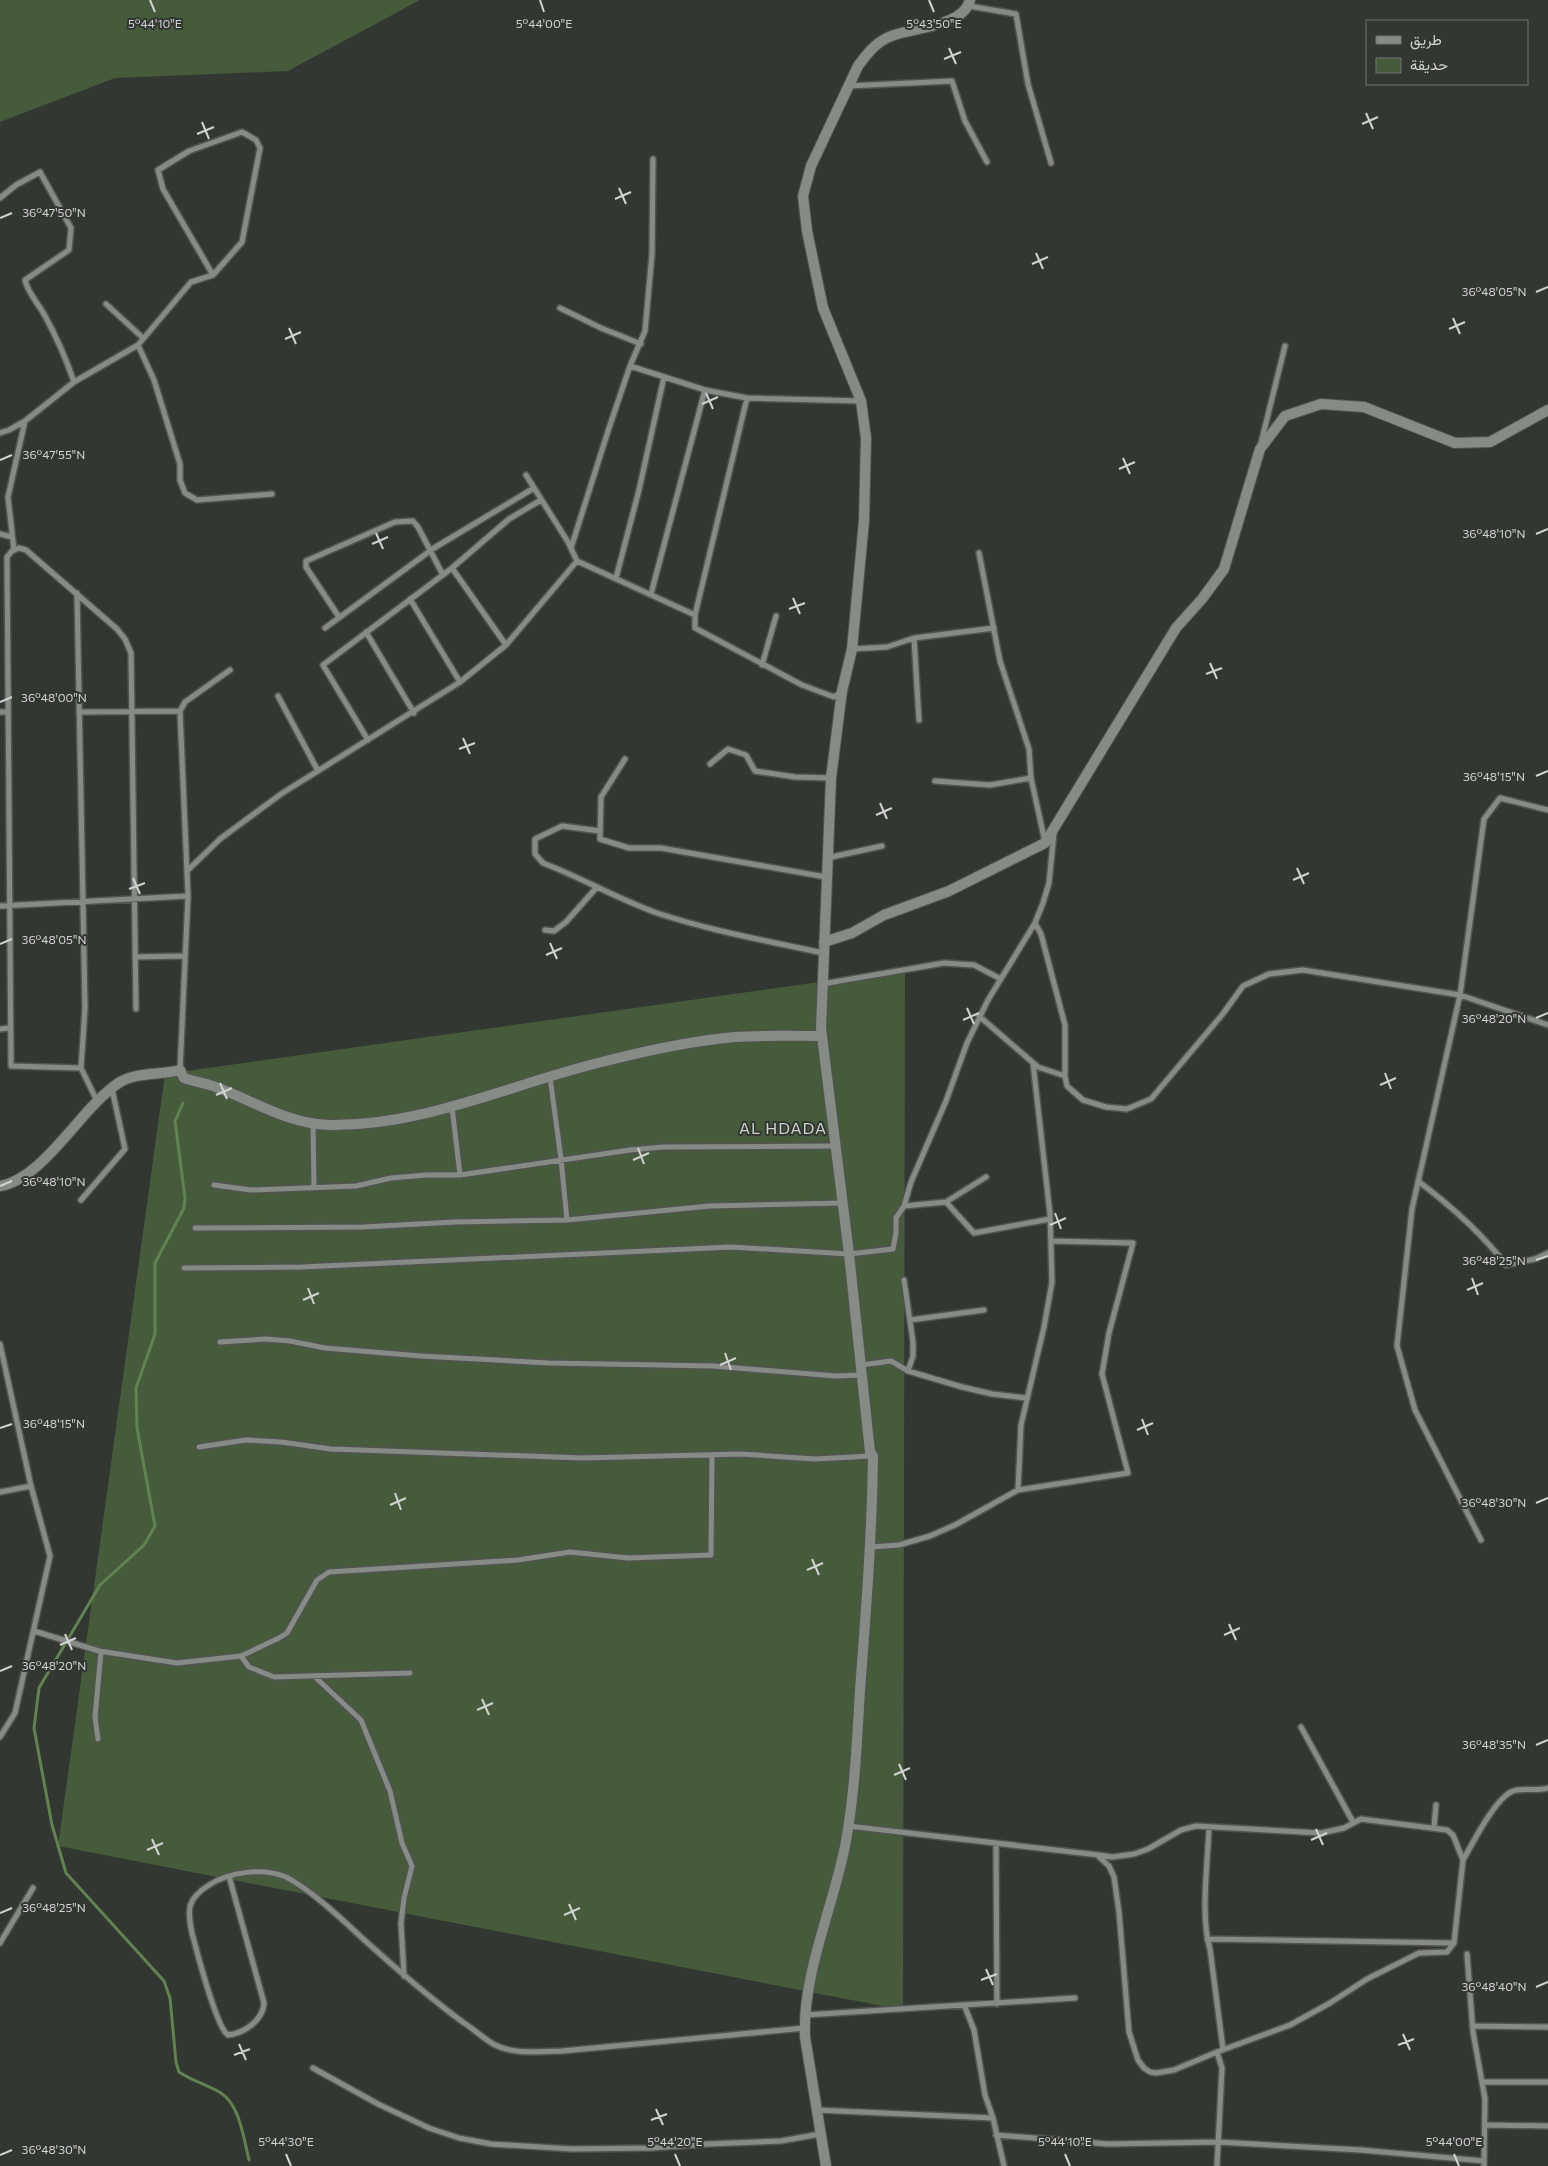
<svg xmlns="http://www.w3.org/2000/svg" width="1548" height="2166" viewBox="0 0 1548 2166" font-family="Commissioner,Vazirmatn,sans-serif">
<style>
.green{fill:#455b3b}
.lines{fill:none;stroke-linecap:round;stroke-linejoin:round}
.stream{stroke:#618251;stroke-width:3}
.street-casing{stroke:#525451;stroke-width:8}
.secondary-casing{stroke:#525451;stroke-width:12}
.street{stroke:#878b85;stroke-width:5}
.secondary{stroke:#878b85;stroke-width:10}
.ticks{fill:none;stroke:#d1d3d0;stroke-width:2}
.labels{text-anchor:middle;stroke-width:4;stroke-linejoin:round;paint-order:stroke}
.neighbourhood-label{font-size:16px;letter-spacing:1px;fill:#cdd1cb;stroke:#333732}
.ticks-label{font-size:12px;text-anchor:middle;fill:#d1d3d0;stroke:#333732;stroke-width:4;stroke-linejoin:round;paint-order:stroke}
</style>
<rect width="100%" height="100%" fill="#333732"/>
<path class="green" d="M0,0H420L288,71L115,78L0,122Z
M905,970L903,2010L58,1846L165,1074Z"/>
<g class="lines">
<path class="stream" d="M183,1103L175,1121L185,1198L184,1208L155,1263V1334L136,1388L137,1428L155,1526L144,1545L100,1585L39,1688L34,1728L52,1825L66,1873L164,1981L170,1998L176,2062L179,2072C192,2081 208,2085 221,2093C240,2105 244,2140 249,2160"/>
<defs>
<path id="street" d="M969,6L1016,14L1028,84L1051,163
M848,86L952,81L965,121L987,162
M0,198L16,185L40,172L71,228L69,250L25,280C28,293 37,302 44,314C56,336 66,358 74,382
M106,304L143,338
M560,308L601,328L641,344
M138,345L154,380L180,464V480L185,493L197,500L272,494
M630,366L705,390L747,398L861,401
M0,433L9,430L25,421L74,382L138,345L191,282L213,275L242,242L260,148L256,140L242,132L189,151L158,170L163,189L213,275
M1261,443L1285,346
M526,475L568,542L577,561L695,615V628L802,685L834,697L841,692
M0,534L12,537
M571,548L609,428L630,366L645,331L652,254L653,159
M14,550L8,497L25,421
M979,553L1000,661L1029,749L1031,778L1045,842
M452,568L506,645
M616,578L639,490L664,377
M77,593L85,1008L81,1068L97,1101
M651,594L705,390
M410,599L460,682
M695,615L747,398
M339,617L306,567V561L395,522L413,521L418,527L443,575
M325,628L434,548L534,488
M366,632L414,713
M914,638L919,720
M852,649L887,647L914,638L994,628
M762,665L776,616
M278,696L318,771
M0,712H8
M79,712L180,711
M368,740L323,665L452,568L509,519L541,500
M625,759L601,797L600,839L629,848H661L826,877
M710,764L728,749L746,755L755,771L795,777L831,778
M935,781L990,785L1031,778
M600,831L562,826L535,839V854L543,863C582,878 618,899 657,913C711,931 768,941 823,953
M827,858L882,846
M188,870L220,839L281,794L460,682L506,645L577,561
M0,906L188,896
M1035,923L1041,934L1065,1025V1076L1067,1086L1083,1100L1106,1107L1127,1109L1151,1099L1222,1015L1243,986L1269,974L1303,970L1460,995L1548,1025
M545,930L554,931L566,922L597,887
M135,957L184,956
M822,984L944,963L974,965L1001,979
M979,1016L1038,1067L1065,1076
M0,1029L9,1028
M81,1068L11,1066L7,557L12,551L19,548L26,550L117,629L125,639L131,653L136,1009
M180,1070L188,896L180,711L185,702L230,670
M550,1077L561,1159L567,1220
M452,1107L460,1175
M313,1123L314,1187
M1418,1181C1451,1206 1481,1232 1506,1265L1535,1259L1548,1253
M214,1185L251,1190L356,1186L391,1178L426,1175H460L630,1150L663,1147L836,1146
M81,1200L125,1149L112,1089
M946,1202L986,1177
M904,1206L946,1202L974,1233L1050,1219
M195,1228L363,1227L455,1222L567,1220L710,1206L843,1203
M184,1268L302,1267L731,1247L849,1254L893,1249L896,1233V1218L904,1206L911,1182L946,1101L967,1043L988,1000L1035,923L1043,903L1049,883L1054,833
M904,1280L913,1342V1356L908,1371
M910,1320L984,1310
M220,1342L266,1339L290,1341L325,1348L421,1356L549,1363L713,1366L836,1376L862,1375
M0,1344L31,1486L50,1556L15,1713L0,1737
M861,1365L891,1361L908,1371L962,1387L992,1394L1026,1398
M199,1447L246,1440L281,1442L331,1449L582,1458L741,1454L815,1459L871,1456
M1018,1490L1021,1425L1044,1327L1052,1282L1050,1214L1033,1063
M0,1492L31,1486
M1481,1540L1415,1410L1397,1346L1412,1209L1460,995L1484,819L1500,798L1548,810
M870,1547L899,1545L930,1536L955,1525L1018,1490L1128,1473L1102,1374L1109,1333L1133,1243L1051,1241
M34,1631L99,1651L177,1663L241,1656L279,1638L287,1633L317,1580L329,1572L518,1560L570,1552L628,1558L711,1555L712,1455
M241,1656L249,1667L274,1677L410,1673
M314,1676L361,1720L390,1791L402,1843L412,1866L404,1898L401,1923L404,1976
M1301,1727L1353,1822
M98,1739L95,1717L101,1652
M848,1826L1099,1855L1112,1857L1134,1854L1148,1849L1181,1830L1196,1826L1321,1833L1344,1828L1361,1819L1447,1830L1453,1835L1463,1860L1454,1943L1447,1952L1419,1953L1367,1979L1330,2003L1290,2025L1217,2052L1174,2070L1156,2073L1150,2072L1144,2068L1138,2060L1129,2032L1119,1912L1114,1877L1109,1866L1097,1855
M1209,1827C1208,1862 1200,1916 1210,1949L1223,2049
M1434,1827L1436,1805
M996,1843L997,2004
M1463,1860C1473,1843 1495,1798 1513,1791C1523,1787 1536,1792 1548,1788
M229,1876L264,2003C263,2020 245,2033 228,2035C217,2029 196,1949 192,1933C187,1909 187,1899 209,1885C229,1872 263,1867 286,1877C308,1888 341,1918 360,1936C393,1966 427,1996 464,2023C475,2030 484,2039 495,2045C515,2055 541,2051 562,2051L805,2028
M1207,1939L1454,1943
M0,1943L33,1888
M1467,1954L1473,2032L1485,2099L1484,2166
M965,2007L974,2030L985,2095L993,2118L1004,2166
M805,2015L1075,1998
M1472,2026L1548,2027
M313,2068L378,2104L429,2128L459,2138L491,2144L572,2149L651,2148L707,2144L781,2141L820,2134
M1482,2082H1548
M817,2110L993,2118
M1485,2125L1548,2126
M996,2135L1108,2144L1217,2142L1361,2150L1484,2161
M1217,2166L1222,2068L1217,2052"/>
<path id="secondary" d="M824,942L852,933L884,915L949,891L1045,843L1176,628L1202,599L1224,569L1260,449L1285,416L1321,404L1364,407L1455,443L1490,442L1548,410
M0,1186C45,1178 81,1107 120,1082C137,1072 161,1075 180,1070L184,1078C193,1081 203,1083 213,1086C253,1100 286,1124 330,1125C422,1126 507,1086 594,1064C640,1052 688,1041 735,1037C764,1035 793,1036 822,1036
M826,2166L805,2037C802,1973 835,1903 846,1841C855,1791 857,1740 860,1690C866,1612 872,1534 873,1456L870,1452L849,1254L821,1028L831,778L842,691L852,649L864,521L866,438L861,401L823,308L807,231L803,196L811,166L858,66C867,54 875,43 889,37C910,27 963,28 970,0"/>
</defs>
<use href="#street" class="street-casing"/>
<use href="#secondary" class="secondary-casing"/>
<use href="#street" class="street"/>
<use href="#secondary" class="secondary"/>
</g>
<path class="ticks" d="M150,0L155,12M540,0L544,12M929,0L934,12M949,48L956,64M944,59L961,52M1366,113L1373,129M202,122L209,139M1362,124L1378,117M197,134L214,127M619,188L626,204M615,199L631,192M0,218L12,213M1036,253L1043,269M1032,264L1048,257M1536,292L1548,287M1453,318L1460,334M289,328L296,344M1449,329L1465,322M285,339L301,332M706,393L713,409M702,404L718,397M1123,458L1130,474M0,460L12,455M1119,469L1135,462M376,533L383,549M1536,534L1548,529M372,544L388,537M793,598L800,614M789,609L805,603M1210,663L1217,679M1206,674L1222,668M0,702L12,697M463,738L470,754M459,749L475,743M1536,776L1548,771M880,803L887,819M876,815L892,808M1297,868L1304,884M133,878L140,894M1293,880L1309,873M129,889L145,883M550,943L557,959M0,944L12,939M546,955L562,948M967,1008L974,1024M1536,1018L1548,1013M963,1020L979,1013M1385,1073L1391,1089M220,1083L227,1099M1380,1085L1396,1078M216,1095L232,1088M638,1148L644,1164M633,1160L649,1153M0,1186L12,1181M1055,1213L1061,1229M1050,1225L1066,1218M1536,1260L1548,1256M1472,1278L1478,1295M308,1288L314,1304M1467,1290L1483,1283M303,1300L319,1293M725,1353L731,1370M720,1365L736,1358M1142,1419L1148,1435M0,1428L12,1424M1137,1430L1153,1423M395,1493L401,1510M1536,1503L1548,1498M390,1505L406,1498M812,1559L819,1575M807,1570L823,1563M1229,1624L1236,1640M65,1634L72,1650M1224,1635L1240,1628M60,1645L76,1638M0,1671L12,1666M482,1699L489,1715M477,1710L493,1703M1536,1745L1548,1740M899,1764L906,1780M894,1775L910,1768M1316,1829L1323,1845M152,1839L159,1855M1311,1840L1327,1833M147,1850L163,1843M569,1904L576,1920M0,1913L12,1908M564,1915L580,1908M986,1969L993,1985M981,1980L997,1974M1536,1987L1548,1982M1403,2034L1410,2050M239,2044L246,2060M1398,2045L1414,2039M234,2055L250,2049M656,2109L663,2125M651,2120L667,2114M286,2154L291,2166M675,2154L680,2166M1065,2154L1070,2166M1454,2154L1459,2166M0,2155L12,2150"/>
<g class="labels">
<g class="neighbourhood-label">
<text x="783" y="1134">AL HDADA</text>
</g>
</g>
<g class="ticks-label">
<text x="155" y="28">5°44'10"E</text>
<text x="544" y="28">5°44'00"E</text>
<text x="934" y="28">5°43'50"E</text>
<text x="54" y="217">36°47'50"N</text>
<text x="1494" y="296">36°48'05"N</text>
<text x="54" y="459">36°47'55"N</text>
<text x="1494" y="538">36°48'10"N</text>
<text x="54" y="702">36°48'00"N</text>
<text x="1494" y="781">36°48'15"N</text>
<text x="54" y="944">36°48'05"N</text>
<text x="1494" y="1023">36°48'20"N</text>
<text x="54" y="1186">36°48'10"N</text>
<text x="1494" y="1265">36°48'25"N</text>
<text x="54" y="1428">36°48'15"N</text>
<text x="1494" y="1507">36°48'30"N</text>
<text x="54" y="1670">36°48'20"N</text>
<text x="1494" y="1749">36°48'35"N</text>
<text x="54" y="1912">36°48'25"N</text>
<text x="1494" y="1991">36°48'40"N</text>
<text x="286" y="2146">5°44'30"E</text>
<text x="675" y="2146">5°44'20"E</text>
<text x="1065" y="2146">5°44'10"E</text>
<text x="1454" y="2146">5°44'00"E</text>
<text x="54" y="2154">36°48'30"N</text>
</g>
<rect x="1366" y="20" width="162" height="65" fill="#333732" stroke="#727571"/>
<rect x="1376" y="36" width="25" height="8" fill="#878b85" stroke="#727571"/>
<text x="1410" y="45" font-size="15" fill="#d1d3d0">طريق</text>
<rect x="1376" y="58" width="25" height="15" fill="#455b3b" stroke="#727571"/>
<text x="1410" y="70" font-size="15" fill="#d1d3d0">حديقة</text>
</svg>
